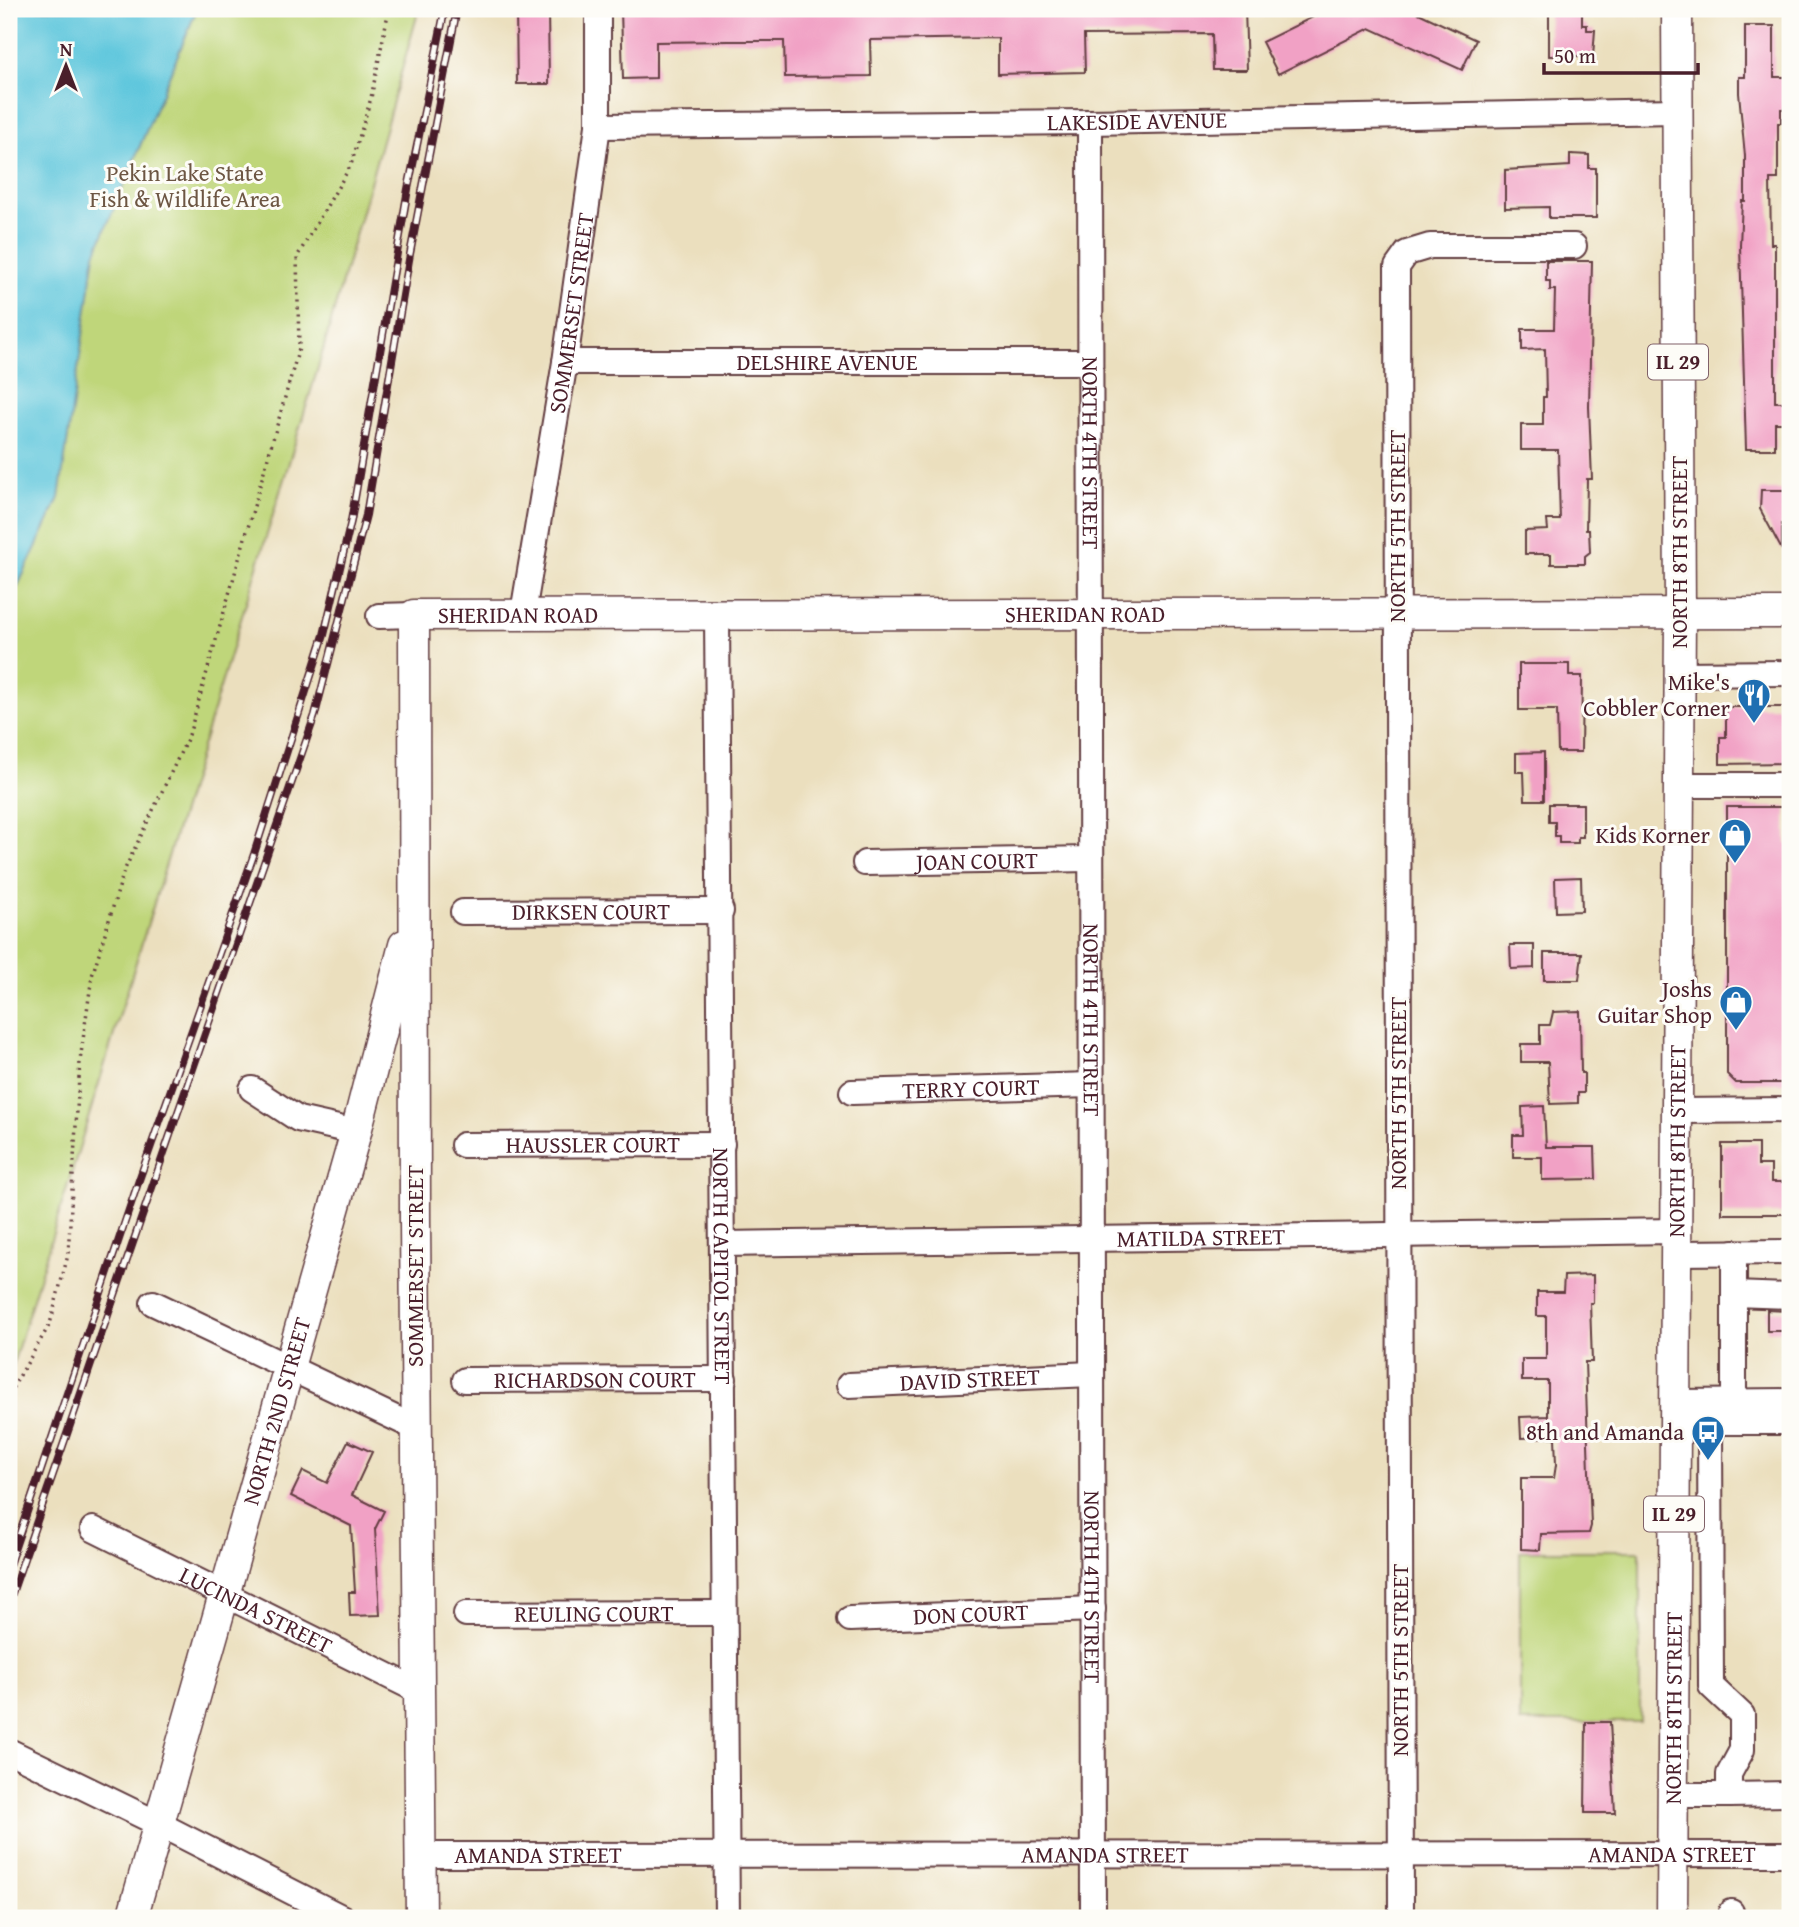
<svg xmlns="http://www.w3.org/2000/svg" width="1799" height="1927" viewBox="0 0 1799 1927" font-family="'Gentium Book Plus',serif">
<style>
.green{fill:#bfd67a;stroke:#847a52;stroke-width:2}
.water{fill:#61c7dd;stroke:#567384;stroke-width:2}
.building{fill:#f1a1c5}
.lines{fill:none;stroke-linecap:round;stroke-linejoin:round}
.minor-casing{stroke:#623c41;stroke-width:28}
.major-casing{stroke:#623c41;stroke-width:33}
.path{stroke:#623c41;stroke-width:3.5;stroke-dasharray:2 5;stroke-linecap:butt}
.minor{stroke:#fff;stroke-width:24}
.major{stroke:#fff;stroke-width:30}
.rail-casing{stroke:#4a1f2b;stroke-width:8}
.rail{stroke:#fdfcf7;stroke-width:5;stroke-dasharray:16;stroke-linecap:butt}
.labels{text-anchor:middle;stroke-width:6;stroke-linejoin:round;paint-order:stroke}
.shield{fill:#fdfcf7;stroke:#806168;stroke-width:2}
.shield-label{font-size:21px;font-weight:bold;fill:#4a1f2b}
.street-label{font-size:23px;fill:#4a1f2b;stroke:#fdfcf7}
.park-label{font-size:23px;fill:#6d5643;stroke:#fdfcf7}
.poi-label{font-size:23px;fill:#4a1f2b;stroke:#fdfcf7;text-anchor:end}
</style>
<rect width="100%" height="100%" fill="#fdfcf7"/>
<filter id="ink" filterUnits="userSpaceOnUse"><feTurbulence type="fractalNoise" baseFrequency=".0143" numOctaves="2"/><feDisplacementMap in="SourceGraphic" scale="14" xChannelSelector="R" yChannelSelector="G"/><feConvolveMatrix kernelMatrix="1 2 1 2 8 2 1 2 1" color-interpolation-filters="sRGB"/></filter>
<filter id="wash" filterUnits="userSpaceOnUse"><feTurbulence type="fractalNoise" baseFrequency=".00686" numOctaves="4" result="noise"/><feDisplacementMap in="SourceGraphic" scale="28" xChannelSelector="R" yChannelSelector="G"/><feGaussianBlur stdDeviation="1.57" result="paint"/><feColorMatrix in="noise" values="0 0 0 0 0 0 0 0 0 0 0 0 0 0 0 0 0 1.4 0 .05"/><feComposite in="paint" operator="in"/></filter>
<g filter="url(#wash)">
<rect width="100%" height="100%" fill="#ebdfbe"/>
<path class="green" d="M9,9H419L317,371L9,1377Z
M1520,1551H1640V1722H1520Z"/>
<path class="water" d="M9,9H197L95,254L59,498L9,605Z"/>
<g id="blocks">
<path class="building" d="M516,9H548L549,84H517Z
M621,9H1245L1247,70H1213L1212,34L1084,35L1085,72L998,74V38L870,40L871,76L785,77L784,41H729L656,42V78L623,79Z
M1329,9H1410L1476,40L1462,70L1370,28L1278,74L1262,42Z
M1549,9H1582V25H1587V30H1595L1593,56H1549Z
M1745,26H1774V77H1790V109H1781V123H1778V179H1770L1771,244H1775V402H1790V423H1775V449H1746L1740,245L1742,201H1745V156L1739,93V77H1745Z
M1570,154L1589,155V168H1596V218H1549V207L1505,208V170L1570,166Z
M1546,261H1592L1589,407L1592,479H1587L1586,530H1589L1590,552L1585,556V564H1551V554H1525V531L1548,530L1547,520H1560L1558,450H1521V425H1543V397H1546L1545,349L1522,350V329H1554L1555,290H1550V281H1546Z
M1761,490H1790V524H1782V550L1760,509Z
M1519,664H1569V676H1582L1581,752H1558L1557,710H1519Z
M1726,707H1785V737H1790V763L1720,764V737H1726Z
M1544,752V800H1525L1524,772H1516V753Z
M1549,804H1583V837H1578V843H1559V836H1555V822H1549Z
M1727,807H1786V844H1790V1083H1736L1727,1074Z
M1581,877L1582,911L1556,912L1555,878Z
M1510,945H1534V968L1511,969Z
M1544,953H1582L1579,980H1544Z
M1580,1011L1581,1073H1584V1093H1578V1103L1550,1104L1548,1062H1521V1044H1540V1025H1550L1553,1012Z
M1544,1106L1546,1147H1595L1596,1179L1542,1180V1157H1513V1135H1523L1522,1107Z
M1722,1144H1758V1165H1771V1182H1790L1789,1214H1722Z
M1593,1275V1303H1590L1592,1362H1585L1591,1526L1589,1533L1541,1534L1540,1550L1521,1549V1478H1554L1556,1465L1555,1437L1521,1438L1520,1417L1548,1416V1381H1522V1359H1546V1316H1537V1292H1563L1564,1276Z
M1767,1310L1790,1311V1331H1767Z
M348,1441L372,1452L352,1495L384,1511L375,1529L380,1615L350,1616L349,1592H355L351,1526L291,1496L303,1471L327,1483Z
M1586,1722H1610L1615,1813H1585Z"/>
</g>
</g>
<g filter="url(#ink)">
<use href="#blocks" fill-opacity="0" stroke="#623c41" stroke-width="2"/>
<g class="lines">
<defs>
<g id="minor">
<path id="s1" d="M1090,122L1093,1918"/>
<path id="s2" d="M598,126L1090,122L1676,111"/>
<path id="s3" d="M565,362H1090"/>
<path id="s4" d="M523,613L565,362L598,126V9"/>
<path id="s5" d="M717,615L727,1918"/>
<path d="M379,616L414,615"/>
<path d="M1679,674L1790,673"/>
<path d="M1679,785H1790"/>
<path id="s6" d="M865,863L1089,859"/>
<path id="s7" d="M463,912L721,911"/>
<path d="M252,1089L298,1119L356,1132"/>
<path id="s8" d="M852,1092L1091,1085"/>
<path d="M1677,1111L1790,1110"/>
<path id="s9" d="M463,1145L722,1144"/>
<path id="s10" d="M723,1244L1677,1231"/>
<path d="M1734,1252V1401"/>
<path d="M1677,1253L1790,1252"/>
<path d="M1734,1294L1790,1296"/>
<path d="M153,1303L416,1428"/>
<path id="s11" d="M465,1380L724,1379"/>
<path id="s12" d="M849,1385L1091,1374"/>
<path d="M1676,1402L1790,1401"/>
<path d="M1676,1422H1790"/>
<path d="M1710,1422L1711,1686L1742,1715V1750L1729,1774V1795L1790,1794"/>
<path id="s13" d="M93,1529L421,1692"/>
<path id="s14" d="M466,1614L723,1613"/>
<path id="s15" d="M850,1619L1093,1609"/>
<path d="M9,1751L159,1824L343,1918"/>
<path d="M1673,1795H1729"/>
<path id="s16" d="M421,1855L1790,1854"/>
<path d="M1731,1912V1918"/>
<path d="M1401,1918L1397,267L1407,253L1430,246H1574"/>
</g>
<g id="major">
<path id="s17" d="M132,1918L356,1132L404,945"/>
<path id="s18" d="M421,1918L415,1222L414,615L1790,613"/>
<path id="s19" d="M1672,1918L1680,614L1677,9"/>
</g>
</defs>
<use href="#minor" class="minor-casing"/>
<use href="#major" class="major-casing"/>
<path class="path" d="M9,1394L50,1324L68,1255L80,1061L92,976L124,871L189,735L299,348L297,257L351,165L371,98L389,9"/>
<use href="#minor" class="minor"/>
<use href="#major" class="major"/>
<defs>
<path id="rail" d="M9,1565L139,1180L254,854L324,635L351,521L408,189L445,9
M9,1602L315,715L366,515L410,254L457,9"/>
</defs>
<use href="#rail" class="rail-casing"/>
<use href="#rail" class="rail"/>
</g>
</g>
<defs>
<symbol id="restaurant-pin" viewBox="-11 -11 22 30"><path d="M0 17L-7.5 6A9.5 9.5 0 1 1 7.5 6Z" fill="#1f6fb2" stroke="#fdfcf7"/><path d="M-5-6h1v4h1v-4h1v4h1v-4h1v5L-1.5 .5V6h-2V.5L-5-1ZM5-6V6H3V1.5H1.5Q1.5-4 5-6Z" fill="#fff"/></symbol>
<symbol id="shop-pin" viewBox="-11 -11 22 30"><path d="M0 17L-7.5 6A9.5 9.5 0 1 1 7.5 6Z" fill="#1f6fb2" stroke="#fdfcf7"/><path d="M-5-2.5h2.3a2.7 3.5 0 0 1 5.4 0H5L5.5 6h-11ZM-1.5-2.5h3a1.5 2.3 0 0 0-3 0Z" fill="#fff"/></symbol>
<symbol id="bus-pin" viewBox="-11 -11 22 30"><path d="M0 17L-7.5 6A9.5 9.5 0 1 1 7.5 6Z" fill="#1f6fb2" stroke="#fdfcf7"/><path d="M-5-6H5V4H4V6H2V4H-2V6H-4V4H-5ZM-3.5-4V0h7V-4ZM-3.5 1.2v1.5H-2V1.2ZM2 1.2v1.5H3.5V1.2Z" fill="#fff"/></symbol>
</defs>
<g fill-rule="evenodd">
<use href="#restaurant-pin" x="1735" y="676" width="38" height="52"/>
<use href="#shop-pin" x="1716" y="816" width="38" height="52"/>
<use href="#shop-pin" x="1717" y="983" width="38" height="52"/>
<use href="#bus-pin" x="1689" y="1413" width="38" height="52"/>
</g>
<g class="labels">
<g class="shield">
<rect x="1648" y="344.5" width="60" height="35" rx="5"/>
<rect x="1644" y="1496.5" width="60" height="35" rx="5"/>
</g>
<g class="shield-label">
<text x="1678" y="369">IL 29</text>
<text x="1674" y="1521">IL 29</text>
</g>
<g class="street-label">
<text dy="8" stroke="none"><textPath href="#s2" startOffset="539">LAKESIDE AVENUE</textPath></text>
<text dy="8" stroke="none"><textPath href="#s4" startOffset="304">SOMMERSET STREET</textPath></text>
<text dy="8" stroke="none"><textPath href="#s3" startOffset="262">DELSHIRE AVENUE</textPath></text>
<text dy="8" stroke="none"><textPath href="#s1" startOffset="331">NORTH 4TH STREET</textPath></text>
<text transform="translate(1397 526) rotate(-90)" y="8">NORTH 5TH STREET</text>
<text transform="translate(1679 552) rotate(-90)" y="8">NORTH 8TH STREET</text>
<text dy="8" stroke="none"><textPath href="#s18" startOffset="1974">SHERIDAN ROAD</textPath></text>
<text dy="8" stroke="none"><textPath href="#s18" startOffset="1407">SHERIDAN ROAD</textPath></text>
<text dy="8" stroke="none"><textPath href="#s6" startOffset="112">JOAN COURT</textPath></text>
<text dy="8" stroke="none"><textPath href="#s7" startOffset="128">DIRKSEN COURT</textPath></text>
<text dy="8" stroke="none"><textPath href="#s1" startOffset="898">NORTH 4TH STREET</textPath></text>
<text dy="8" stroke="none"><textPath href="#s8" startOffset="119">TERRY COURT</textPath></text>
<text transform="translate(1398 1093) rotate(-90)" y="8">NORTH 5TH STREET</text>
<text dy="8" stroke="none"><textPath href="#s19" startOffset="777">NORTH 8TH STREET</textPath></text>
<text dy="8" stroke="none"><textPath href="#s9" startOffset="130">HAUSSLER COURT</textPath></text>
<text dy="8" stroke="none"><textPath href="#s10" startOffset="478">MATILDA STREET</textPath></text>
<text transform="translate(415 1266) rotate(-90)" y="8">SOMMERSET STREET</text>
<text dy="8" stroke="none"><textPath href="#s5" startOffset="651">NORTH CAPITOL STREET</textPath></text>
<text dy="8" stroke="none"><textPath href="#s11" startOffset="130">RICHARDSON COURT</textPath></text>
<text dy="8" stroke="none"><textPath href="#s12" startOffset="121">DAVID STREET</textPath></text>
<text dy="8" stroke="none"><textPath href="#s17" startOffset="527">NORTH 2ND STREET</textPath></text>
<text dy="8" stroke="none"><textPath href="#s1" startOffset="1465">NORTH 4TH STREET</textPath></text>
<text dy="8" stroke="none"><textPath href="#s13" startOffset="182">LUCINDA STREET</textPath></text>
<text dy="8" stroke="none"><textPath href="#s14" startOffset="128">REULING COURT</textPath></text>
<text dy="8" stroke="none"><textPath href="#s15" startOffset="121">DON COURT</textPath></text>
<text transform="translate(1400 1660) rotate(-90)" y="8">NORTH 5TH STREET</text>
<text dy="8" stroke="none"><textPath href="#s19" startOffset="210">NORTH 8TH STREET</textPath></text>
<text dy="8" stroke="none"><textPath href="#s16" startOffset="684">AMANDA STREET</textPath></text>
<text dy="8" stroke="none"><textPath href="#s16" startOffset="1251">AMANDA STREET</textPath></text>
<text dy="8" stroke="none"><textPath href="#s16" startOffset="117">AMANDA STREET</textPath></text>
</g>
<g class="park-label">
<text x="185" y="181">Pekin Lake State<tspan x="185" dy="26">Fish &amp; Wildlife Area</tspan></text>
</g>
<g class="poi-label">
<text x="1730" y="690">Mike's<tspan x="1730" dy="26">Cobbler Corner</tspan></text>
<text x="1710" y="843">Kids Korner</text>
<text x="1712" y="997">Joshs<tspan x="1712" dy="26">Guitar Shop</tspan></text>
<text x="1684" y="1440">8th and Amanda</text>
</g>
</g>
<rect width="1799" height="1927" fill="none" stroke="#fdfcf7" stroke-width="35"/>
<g transform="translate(66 66)" stroke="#fdfcf7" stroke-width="5" paint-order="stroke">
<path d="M0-5L12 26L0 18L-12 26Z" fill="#4a1f2b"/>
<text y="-10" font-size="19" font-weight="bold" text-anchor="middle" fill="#4a1f2b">N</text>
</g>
<path d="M1544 63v10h154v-10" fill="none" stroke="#4a1f2b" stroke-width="3.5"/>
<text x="1554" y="63" font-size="21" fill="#4a1f2b" stroke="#fdfcf7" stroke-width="5" paint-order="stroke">50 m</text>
</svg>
